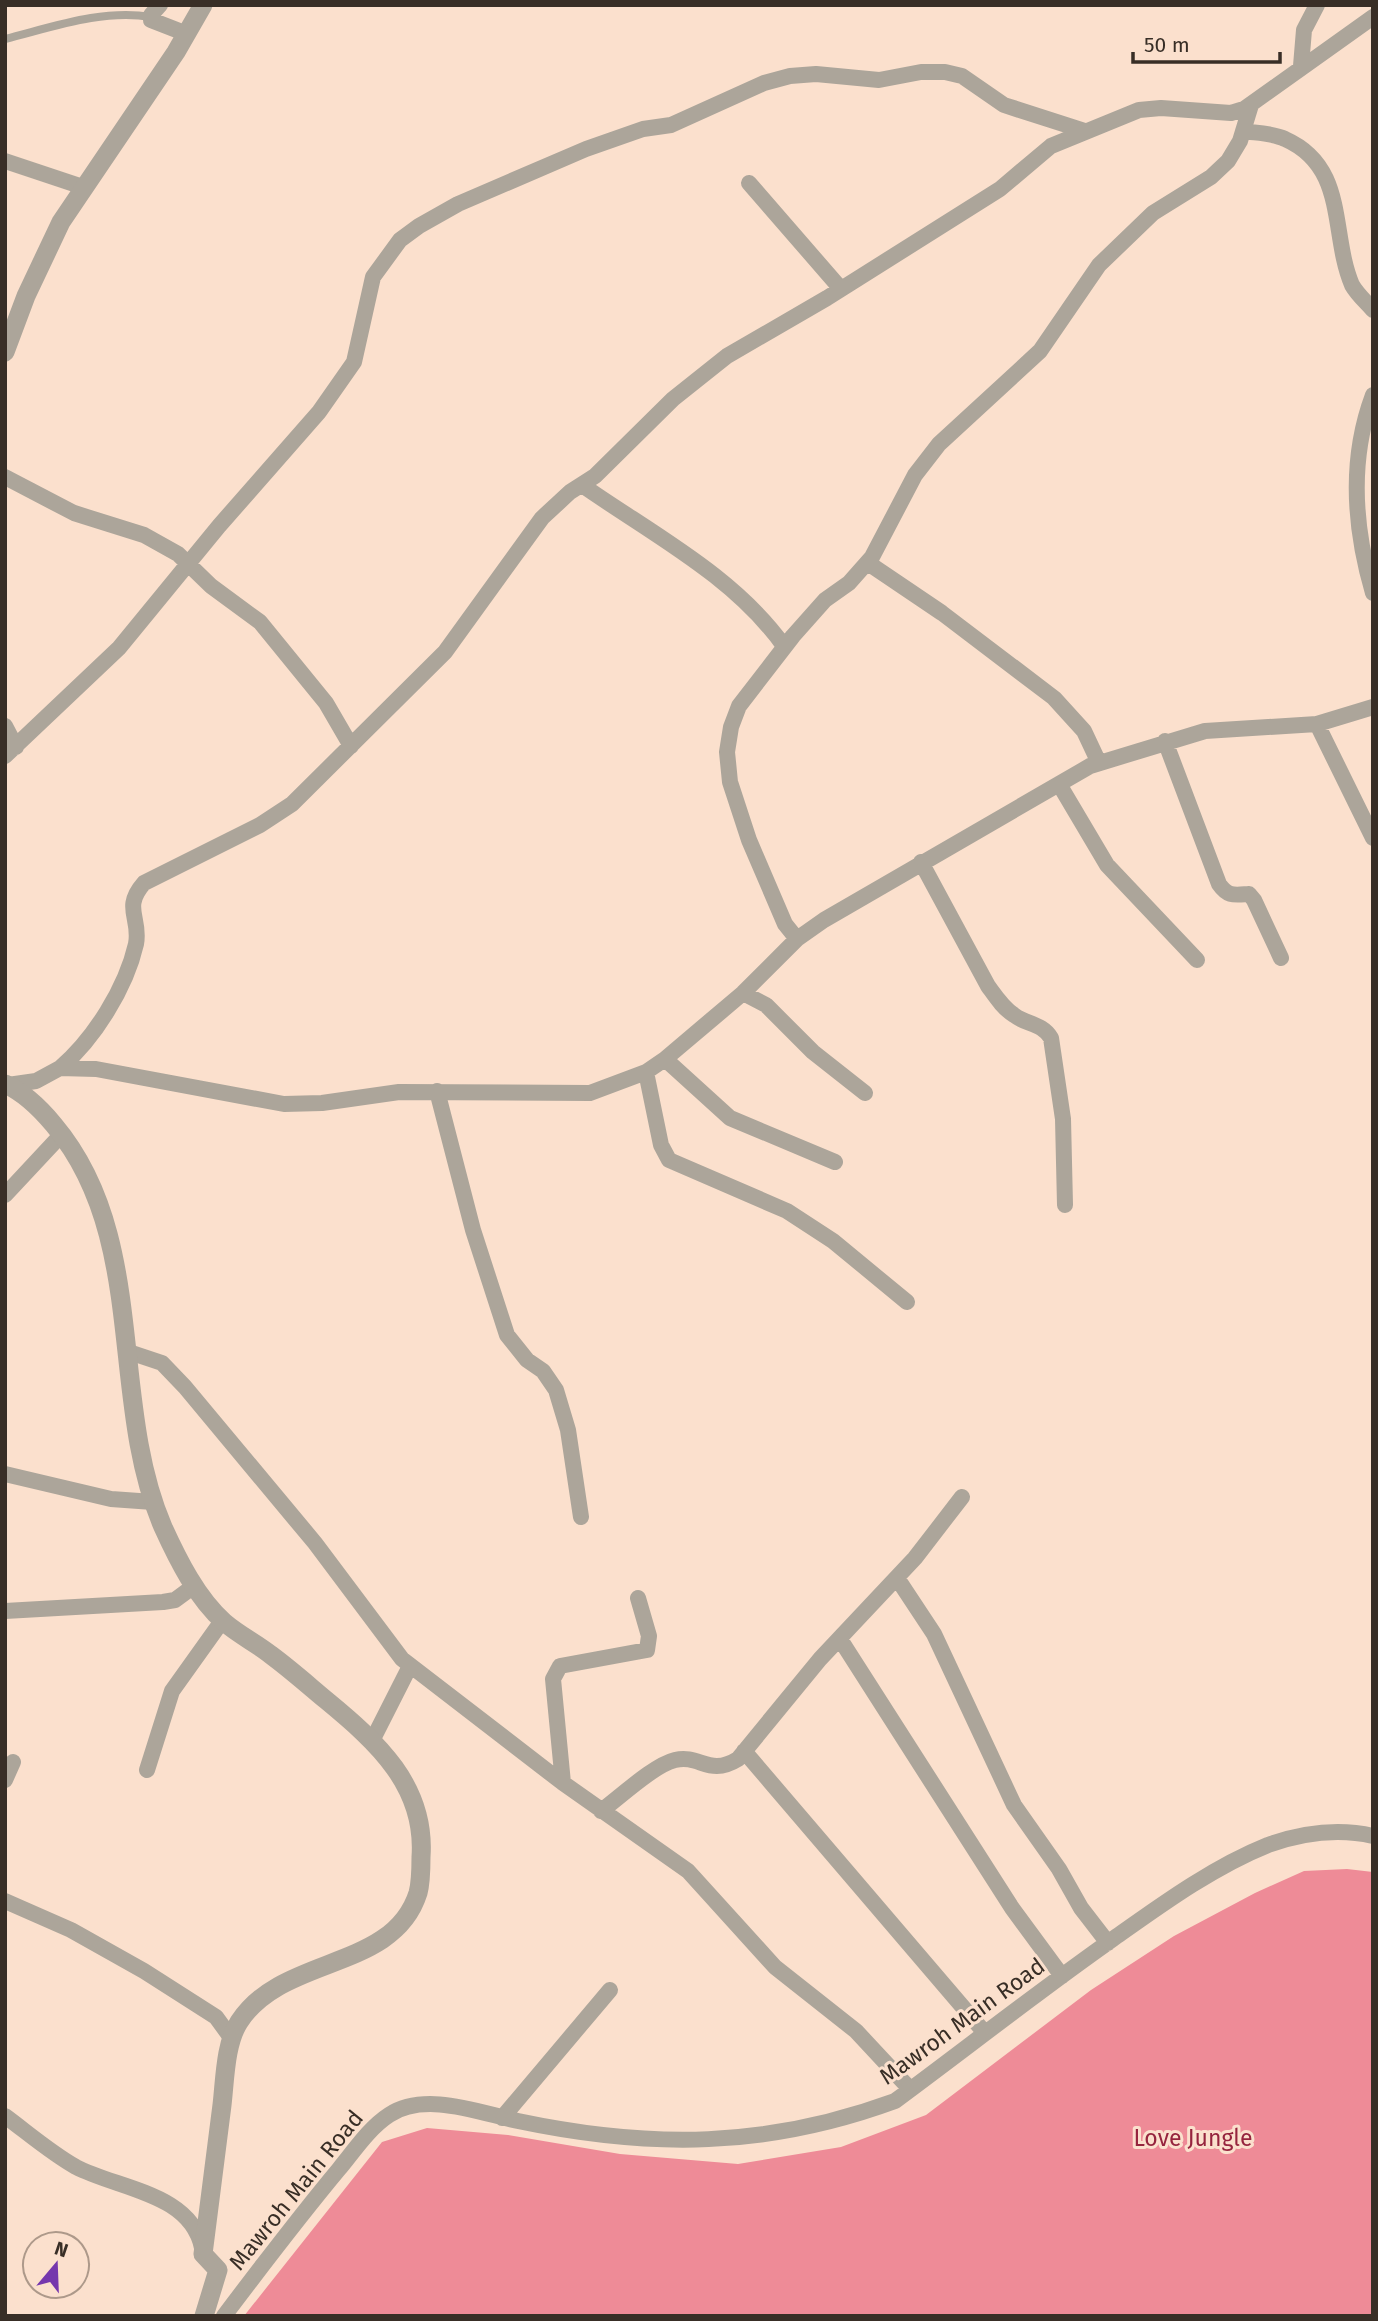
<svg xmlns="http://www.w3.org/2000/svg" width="1378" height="2321" viewBox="0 0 1378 2321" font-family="'Fira Sans',sans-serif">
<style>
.forest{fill:#ee8b97}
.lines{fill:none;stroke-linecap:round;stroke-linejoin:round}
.service{stroke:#aca59a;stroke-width:8}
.minor{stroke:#aca59a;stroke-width:16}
.tertiary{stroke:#aca59a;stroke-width:19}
.labels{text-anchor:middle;stroke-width:6;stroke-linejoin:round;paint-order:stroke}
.street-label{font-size:23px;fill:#382e26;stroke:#fbe0cd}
.park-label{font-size:23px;fill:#96243e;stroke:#fbe0cd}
</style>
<rect width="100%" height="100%" fill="#fbe0cd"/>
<path class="forest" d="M1347,1869L1373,1872V2316H244L382,2142L427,2128L508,2135L620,2154L738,2164L841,2147L926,2115L1091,1990L1174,1936L1255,1893L1304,1871Z"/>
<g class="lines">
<path class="service" d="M5,39C53,27 102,9 151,17"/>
<path class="minor" d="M160,5L151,15V20L187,34
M1301,66L1304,30L1317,5
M1243,131C1256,133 1273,133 1285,139C1348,167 1330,233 1352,285C1357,294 1366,302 1373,310
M5,161L83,187
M749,183L841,289
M1373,395C1349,459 1354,528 1373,593
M5,477L74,513L144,535L178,554L211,586L260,622L326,703L351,746
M582,485C652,534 734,576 784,646
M868,563L942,613L1054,698L1084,731L1099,763
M1317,724L1373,838
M5,726L16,747
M1165,741L1219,884C1228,897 1234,895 1249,894L1254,900L1281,958
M5,756L119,648L219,526L319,412L354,362L373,277L400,240L419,226L458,204L586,149L643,129L671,125L764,83L790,76L816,74L879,80L921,72H945L962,76L1004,105L1085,131
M1059,784L1107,865L1197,960
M921,862L988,986C996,997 1003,1008 1014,1015C1027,1025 1042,1023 1051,1038L1063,1119L1065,1205
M797,939L785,924L749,840L730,782L727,752L731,727L739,706L793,636L825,600L849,583L872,557L915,475L939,444L1040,351L1099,265L1153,213L1211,177L1228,161L1240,141L1251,105
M743,993L766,1005L813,1052L865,1093
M665,1059L730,1118L835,1162
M60,1068C94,1039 126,988 136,944C141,918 122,908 144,883L260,825L292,804L445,652L542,518L570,492L595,476L673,399L727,356L827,298L1000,189L1051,146L1139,110L1161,108L1231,113L1244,109L1373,17
M646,1072L661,1145L669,1160L787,1211L833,1241L907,1302
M8,1085L36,1081L60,1068L96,1069L284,1104L322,1103L399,1092L590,1093L646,1072L665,1059L743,993L797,939L824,920L1090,766L1205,731L1317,724L1373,707
M437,1091L473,1230L507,1335L527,1360L543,1371L556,1390L568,1430L581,1517
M5,1195L62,1134
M129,1352L162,1363L185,1387L315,1543L402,1659L563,1783L688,1871L775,1967L856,2031L910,2089
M5,1474L111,1499L153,1502
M897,1578L934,1634L1014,1805L1059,1869L1081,1908L1108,1943
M5,1611L163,1602L175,1600L194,1586
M840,1639L1012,1908L1062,1976
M373,1739L410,1666
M744,1751L985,2033
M147,1770L172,1691L222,1621
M5,1780L13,1762
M563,1783L553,1679L560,1666L647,1650L649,1636L638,1598
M601,1811C620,1797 654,1765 675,1760C700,1754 709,1777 738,1759L820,1659L915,1558L962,1497
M5,1901L71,1930L144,1971L216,2017L232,2039
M5,2116C28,2133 51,2153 76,2167C118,2189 191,2193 202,2248
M502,2118L610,1990
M224,2316C261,2267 299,2217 339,2169C354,2151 369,2128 389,2115C425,2091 480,2113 518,2121C651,2149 767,2148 895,2101C968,2047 1039,1991 1113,1939C1161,1905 1213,1867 1268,1845C1302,1833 1338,1828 1373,1836"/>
<path class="tertiary" d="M5,352L26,296L61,222L176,52L203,5
M5,1084C25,1093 40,1108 54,1125C149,1238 108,1400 163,1527C178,1560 197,1598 224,1622C239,1635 256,1643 271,1655C290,1669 308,1685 326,1700C377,1742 426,1786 421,1857C421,1868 421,1882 418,1893C393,1972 283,1954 239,2022C225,2044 225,2080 222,2105C216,2155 209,2204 203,2254L218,2270L204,2316"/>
</g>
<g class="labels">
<g class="street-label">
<text transform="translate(962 2021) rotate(-36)" y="8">Mawroh Main Road</text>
<text transform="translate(296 2190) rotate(-51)" y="8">Mawroh Main Road</text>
</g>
<g class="park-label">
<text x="1193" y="2146">Love Jungle</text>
</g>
</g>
<rect width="1378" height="2321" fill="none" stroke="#382e26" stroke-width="14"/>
<g transform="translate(56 2265) rotate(19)"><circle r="33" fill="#fbe0cd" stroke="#ad998a" stroke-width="2"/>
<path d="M0-5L12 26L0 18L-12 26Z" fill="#7537ad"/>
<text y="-10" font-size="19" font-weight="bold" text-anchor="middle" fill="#382e26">N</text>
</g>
<path d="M1133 52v10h147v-10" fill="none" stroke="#382e26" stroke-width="3.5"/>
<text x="1144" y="52" font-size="21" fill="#382e26" stroke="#fbe0cd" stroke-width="5" paint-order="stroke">50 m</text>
</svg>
